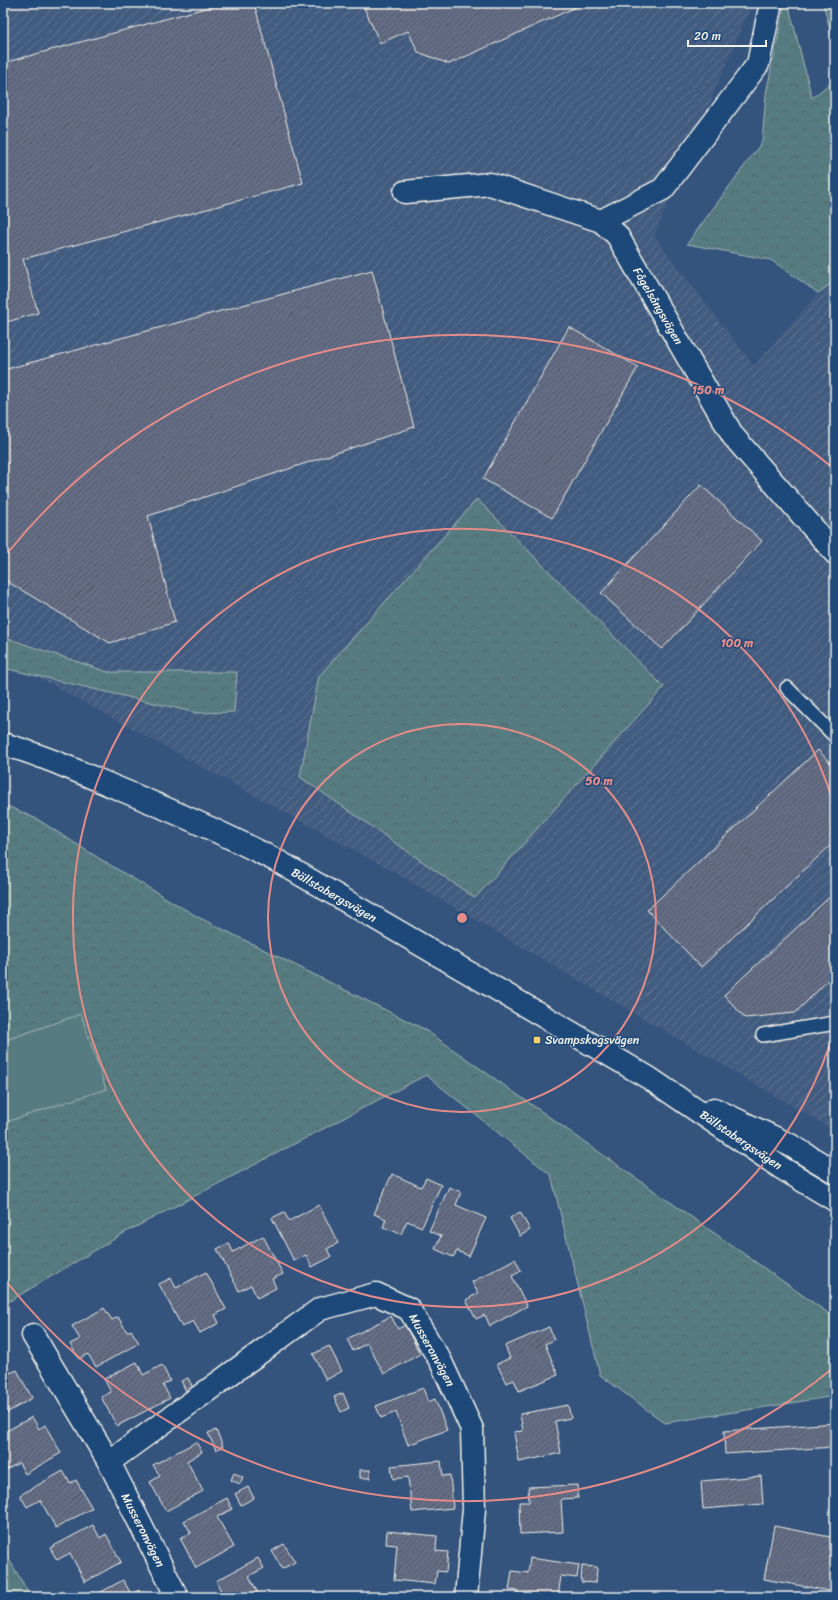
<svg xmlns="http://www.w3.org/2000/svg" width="838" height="1600" viewBox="0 0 838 1600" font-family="Sriracha,sans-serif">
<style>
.industrial{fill:url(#industrial-furrows)}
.forest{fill:url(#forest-crowns);stroke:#a6b6b4}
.pitch{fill:#577c81;stroke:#a6b6b4}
.building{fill:url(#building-hatch);stroke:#f4f1e8}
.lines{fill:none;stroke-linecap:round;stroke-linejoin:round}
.service-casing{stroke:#f4f1e8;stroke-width:16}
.minor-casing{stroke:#f4f1e8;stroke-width:25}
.tertiary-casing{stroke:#f4f1e8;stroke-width:25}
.service{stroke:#1f4a7a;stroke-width:13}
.minor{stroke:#1f4a7a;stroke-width:22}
.tertiary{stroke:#1f4a7a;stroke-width:22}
.ring{fill:none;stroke:#e58c88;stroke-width:2}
.poi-dot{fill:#ffd166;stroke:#1f4a7a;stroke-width:1.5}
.labels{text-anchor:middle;stroke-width:3;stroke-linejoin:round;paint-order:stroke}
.street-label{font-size:12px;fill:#f4f1e8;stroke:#1f4a7a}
.poi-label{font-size:12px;fill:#f4f1e8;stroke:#1f4a7a;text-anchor:start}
.centre{fill:#e58c88;stroke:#1f4a7a;stroke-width:2}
.ring-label{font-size:12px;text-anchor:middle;font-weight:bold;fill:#e58c88;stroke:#1f4a7a;stroke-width:3;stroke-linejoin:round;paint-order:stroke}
</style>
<defs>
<pattern id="industrial-furrows" width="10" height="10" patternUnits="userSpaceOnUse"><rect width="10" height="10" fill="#425c80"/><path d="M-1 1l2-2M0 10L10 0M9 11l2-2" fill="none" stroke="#5e7492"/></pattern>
<pattern id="forest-crowns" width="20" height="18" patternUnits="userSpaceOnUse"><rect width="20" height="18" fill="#577c81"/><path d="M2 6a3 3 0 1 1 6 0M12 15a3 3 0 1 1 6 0" fill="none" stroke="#516566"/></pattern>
<pattern id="building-hatch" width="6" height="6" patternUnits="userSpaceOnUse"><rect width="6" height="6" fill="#646d86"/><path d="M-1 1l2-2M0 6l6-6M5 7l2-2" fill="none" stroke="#555963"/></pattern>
</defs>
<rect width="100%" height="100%" fill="#34547e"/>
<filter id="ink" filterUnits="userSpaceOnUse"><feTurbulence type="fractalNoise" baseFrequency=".025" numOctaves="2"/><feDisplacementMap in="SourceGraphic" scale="8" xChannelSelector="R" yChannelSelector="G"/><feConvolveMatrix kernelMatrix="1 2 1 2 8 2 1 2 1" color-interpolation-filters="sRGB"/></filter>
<g filter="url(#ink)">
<path class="industrial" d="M3,3H752L654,236L754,366L818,293L835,281V1131L399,875L3,658Z"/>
<path class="forest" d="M785,3H788L812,98L835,79V281L818,293L771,260L687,244L762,142L766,94Z
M823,3H835V49Z
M477,499L664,687L475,898L300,777L319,676Z
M3,637L108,672H237L234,712L197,713L3,668Z
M3,804L37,819L100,859L198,917L424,1029L835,1318V1396L665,1423L600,1375L551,1175L426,1075L126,1232L3,1305Z
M3,1549L31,1597H3Z"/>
<path class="pitch" d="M81,1014L106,1089L3,1123V1041Z"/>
<path class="building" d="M224,3H254L303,183L23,259L38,313L3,323V63Z
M362,3H585L449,64L418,52L408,31L380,43Z
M372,270L414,427L148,516L175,622L110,643L3,579V370Z
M569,327L638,367L552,518L483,479Z
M701,485L762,541L662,649L601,593Z
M818,750L835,768V841L701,967L647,910Z
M835,892V973L795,1013L745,1018L724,995Z
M392,1174L421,1187L426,1178L441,1185L422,1227L407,1221L401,1234L383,1227L386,1219L374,1214Z
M449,1187L461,1192L456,1205L486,1218L469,1256L457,1251L453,1257L435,1249L441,1236L429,1231Z
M319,1205L338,1243L327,1249L331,1257L312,1267L306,1255L294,1261L272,1218L284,1212L289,1221Z
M520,1212L530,1230L520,1236L510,1218Z
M263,1236L283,1274L272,1279L276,1288L257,1298L251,1285L239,1291L217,1249L229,1243L233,1252Z
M515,1259L521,1271L512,1276L527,1306L490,1326L485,1315L476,1319L466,1300L478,1293L472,1282Z
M206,1272L226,1309L215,1315L219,1323L200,1333L193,1321L182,1327L159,1284L171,1278L176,1288Z
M104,1308L112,1320L118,1317L127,1332L131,1330L139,1343L96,1367L88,1354L79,1359L70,1344L80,1339L72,1326Z
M391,1316L398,1329L405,1325L420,1354L384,1374L367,1343L353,1351L347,1339Z
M549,1327L554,1340L545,1344L558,1375L519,1391L514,1380L506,1383L497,1364L510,1358L505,1346Z
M329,1346L342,1371L326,1380L313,1354Z
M3,1361L10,1373L17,1370L32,1398L3,1415Z
M137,1362L143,1375L162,1365L170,1381L163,1385L170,1398L117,1426L101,1397L111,1392L104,1379Z
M188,1378L193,1388L186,1391L181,1381Z
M423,1388L428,1402L435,1399L447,1430L408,1445L396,1412L381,1418L376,1406Z
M343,1393L349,1408L341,1412L334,1397Z
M568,1405L571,1418L555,1421L561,1453L519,1462L514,1432L523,1431L520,1414Z
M32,1417L39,1429L45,1425L61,1453L25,1474L19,1463L6,1470L3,1465V1433Z
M835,1423V1447L725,1454L724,1431Z
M216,1430L223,1446L216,1450L208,1433Z
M196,1442L202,1452L187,1461L203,1491L166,1511L150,1482L160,1476L153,1465Z
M441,1461L443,1476L450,1475L453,1508L412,1512L408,1477L393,1479L391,1466Z
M360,1470H370V1478H360Z
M63,1471L70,1483L76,1480L92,1508L56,1528L40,1500L27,1507L20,1495Z
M234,1473L243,1477L240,1484L231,1480Z
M761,1476L763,1504L703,1509L701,1481Z
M577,1485L578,1498L561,1499L563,1532L520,1534L519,1502H529L528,1487Z
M248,1487L254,1498L241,1505L235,1494Z
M227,1498L232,1509L217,1517L234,1547L196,1568L180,1538L191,1533L184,1521Z
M93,1525L100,1538L106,1534L121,1562L85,1582L70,1553L57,1560L50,1548Z
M774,1526L835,1538V1592L764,1579Z
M387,1531L437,1536L436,1551L448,1552L446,1572L437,1571L435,1584L394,1580L397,1545L386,1544Z
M284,1544L295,1562L282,1569L272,1551Z
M258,1558L264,1568L249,1576L260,1597H214L222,1593L216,1581Z
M530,1558L579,1565L577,1578L561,1576L558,1597H517L518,1591L509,1590L512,1571L528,1573Z
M582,1566L597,1567L596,1583L581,1582Z
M123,1580L130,1592L125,1595L126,1597H92Z
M139,1590L143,1597H126Z"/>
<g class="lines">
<defs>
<path id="service" d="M787,688L835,736
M763,1035L835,1023"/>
<path id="minor" d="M405,192L490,184L601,221L617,235L733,436L835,553
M601,221L663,189L758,64L771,3
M33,1335L109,1462L177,1597
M109,1462L320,1309L376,1294L409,1309L441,1362L472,1429L474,1509L466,1597"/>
<path id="tertiary" d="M3,744C42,755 79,772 117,788C173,811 228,835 281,863L649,1078L780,1167L835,1200
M714,1109L790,1145L835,1172"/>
</defs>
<use href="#service" class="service-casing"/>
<use href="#minor" class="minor-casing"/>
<use href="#tertiary" class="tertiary-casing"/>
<use href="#service" class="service"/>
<use href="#minor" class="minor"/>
<use href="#tertiary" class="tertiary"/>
</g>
</g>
<g class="ring">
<circle cx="462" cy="918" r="194"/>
<path d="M835 1028A389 389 0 1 1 835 808"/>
<path d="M833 1368A583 583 0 0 1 6 1281M6 555A583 583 0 0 1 833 468"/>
</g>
<rect class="poi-dot" x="533" y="1036" width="8" height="8" rx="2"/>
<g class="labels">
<g class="street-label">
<text transform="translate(658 306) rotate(60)" y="4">Fågelsångsvägen</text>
<text transform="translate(334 895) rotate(30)" y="4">Bällstabergsvägen</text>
<text transform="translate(741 1140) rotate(34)" y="4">Bällstabergsvägen</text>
<text transform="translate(432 1350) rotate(61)" y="4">Musseronvägen</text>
<text transform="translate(143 1530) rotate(63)" y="4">Musseronvägen</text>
</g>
<g class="poi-label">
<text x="545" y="1044">Svampskogsvägen</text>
</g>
</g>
<circle cx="462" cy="918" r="6" class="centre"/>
<g class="ring-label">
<text x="708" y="394">150 m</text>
<text x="737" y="647">100 m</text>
<text x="599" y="785">50 m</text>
</g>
<rect width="838" height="1600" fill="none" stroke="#1f4a7a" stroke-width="16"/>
<rect x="8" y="8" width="822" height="1584" fill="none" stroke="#f4f1e8" stroke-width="1.5" filter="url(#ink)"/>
<path d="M688 40v6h78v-6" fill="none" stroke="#f4f1e8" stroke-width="2"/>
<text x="694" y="40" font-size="12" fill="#f4f1e8" stroke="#1f4a7a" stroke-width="3" paint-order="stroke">20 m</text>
</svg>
